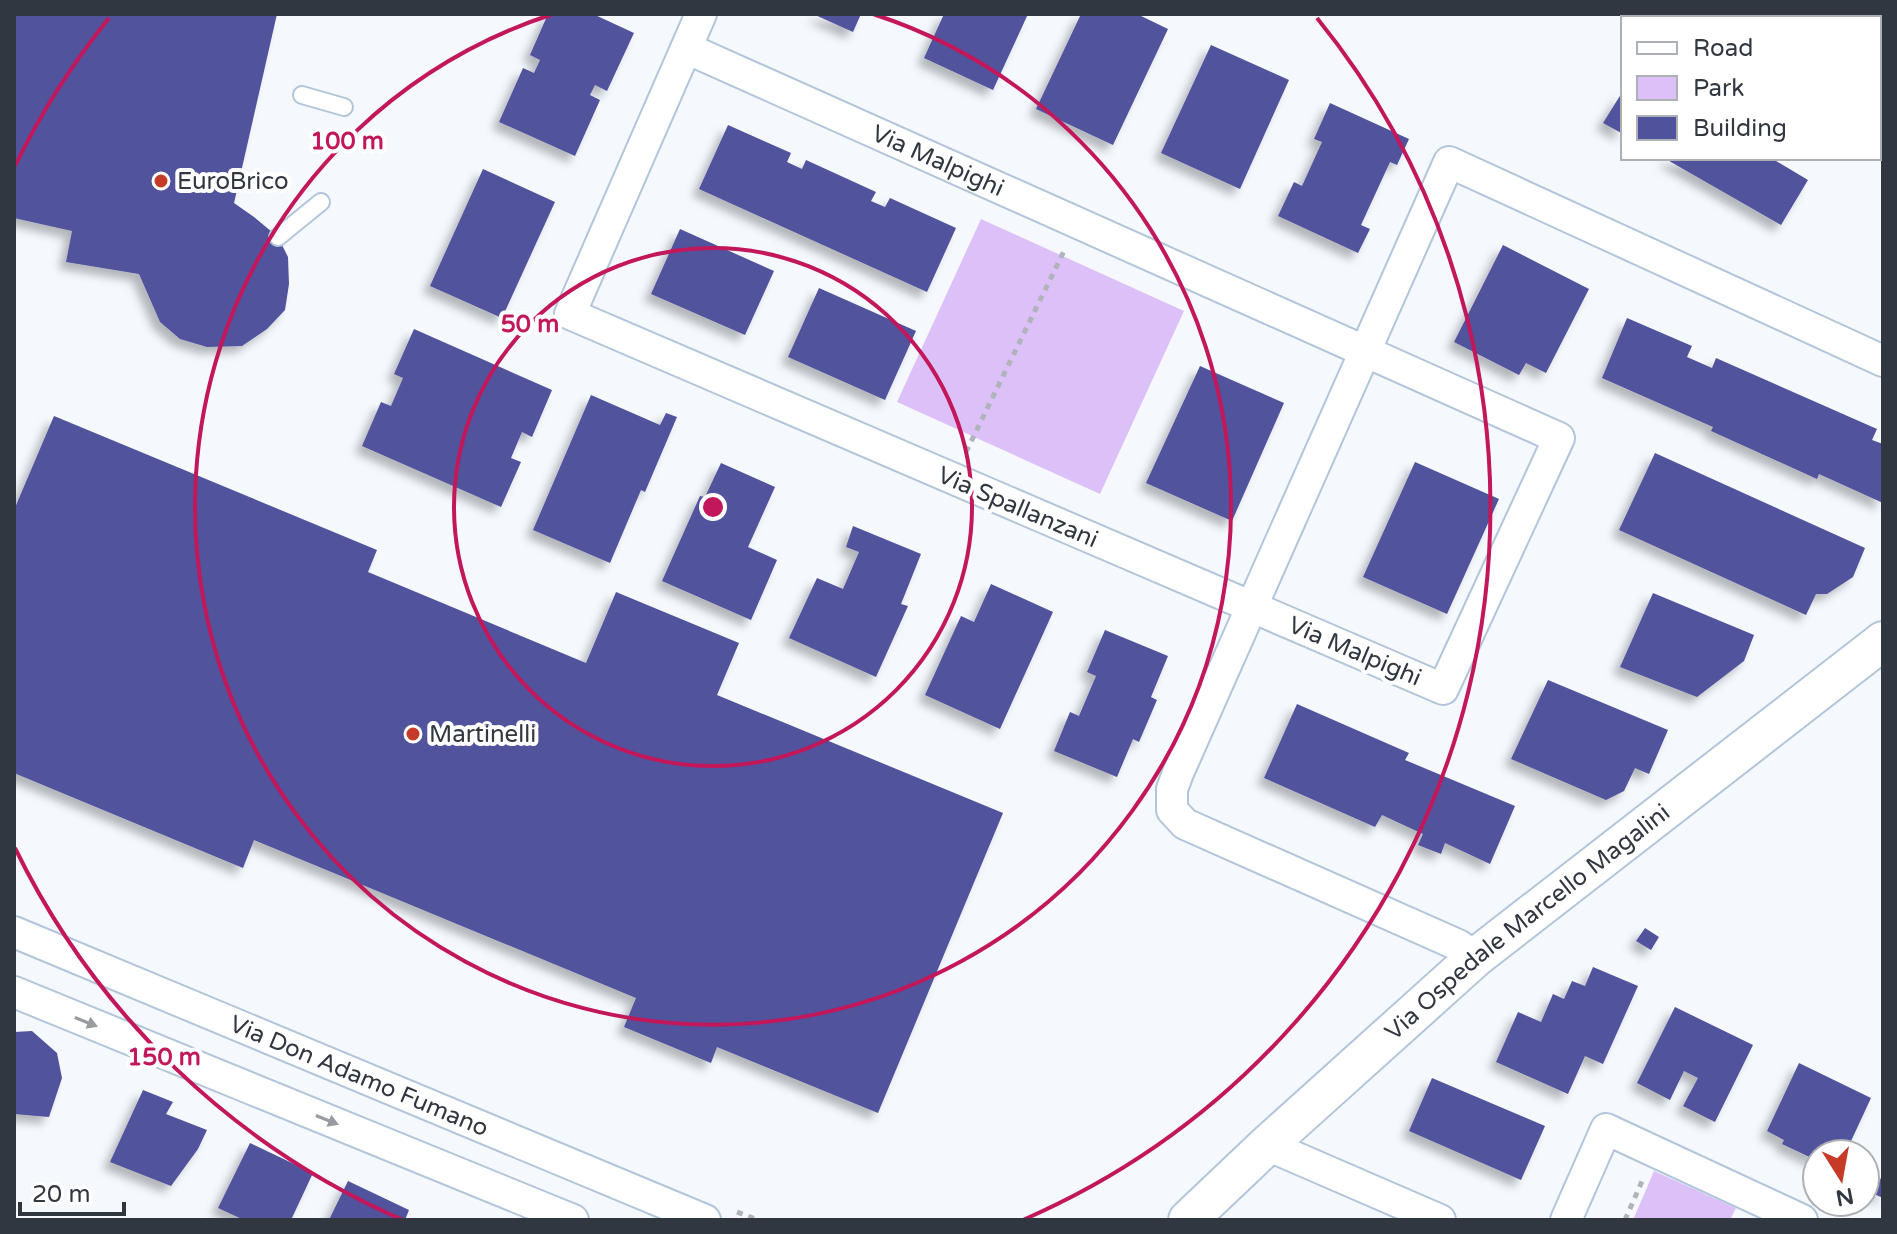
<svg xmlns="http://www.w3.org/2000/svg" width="1897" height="1234" viewBox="0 0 1897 1234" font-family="'Varela Round',sans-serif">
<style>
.green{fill:#ddc0f8}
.building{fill:#51529c;filter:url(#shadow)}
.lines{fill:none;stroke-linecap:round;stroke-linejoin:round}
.service-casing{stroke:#b2c5da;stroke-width:20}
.minor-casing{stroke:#b2c5da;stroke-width:34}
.tertiary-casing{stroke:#b2c5da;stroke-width:42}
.path{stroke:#afb4ba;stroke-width:5;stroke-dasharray:6 6;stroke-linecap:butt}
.service{stroke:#fff;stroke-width:16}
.minor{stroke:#fff;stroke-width:30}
.tertiary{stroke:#fff;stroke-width:38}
.oneway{fill:#989ba0}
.ring{fill:none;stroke:#c2185b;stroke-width:4}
.poi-dot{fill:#c63a28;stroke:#fff;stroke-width:3}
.labels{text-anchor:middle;stroke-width:8;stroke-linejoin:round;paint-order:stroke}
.street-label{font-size:24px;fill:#303740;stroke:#fff}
.poi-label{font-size:24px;fill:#303740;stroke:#fff;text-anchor:start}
.centre{fill:#c2185b;stroke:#fff;stroke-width:4}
.ring-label{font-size:24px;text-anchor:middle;font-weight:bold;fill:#c2185b;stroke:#fff;stroke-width:8;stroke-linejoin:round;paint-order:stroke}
</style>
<defs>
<filter id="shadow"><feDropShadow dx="-7" dy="7" stdDeviation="4" flood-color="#0004"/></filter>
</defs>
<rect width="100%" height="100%" fill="#f5f9fe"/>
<path class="green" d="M981,219L1184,311L1100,494L897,402Z
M1654,1171L1736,1208L1730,1220H1633Z"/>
<path class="building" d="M14,14H277L234,203L254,217L278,237L288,257L289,284L285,310L267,329L242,346L207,347L180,339L160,322L139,274L66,262L72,231L14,218Z
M548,14H593L634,33L607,91L595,85L590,95L600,100L575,156L499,122L523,68L534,73L540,60L530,55Z
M813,14H861L853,32Z
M944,14H1028L993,90L924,58Z
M1081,14H1137L1168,29L1113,145L1036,109Z
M1670,14H1867L1866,18H1668Z
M1211,45L1289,80L1240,189L1161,153Z
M1623,91V134L1603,123Z
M1330,103L1409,139L1397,165L1390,162L1361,225L1370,229L1358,253L1278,216L1294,182L1302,186L1322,142L1314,139Z
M728,125L791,153L787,162L802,169L806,160L876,192L871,201L885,207L890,198L956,228L927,292L699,189Z
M1664,158H1771L1808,180L1781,225Z
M483,169L555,202L502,318L430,286Z
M680,229L774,271L745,335L651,294Z
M1503,245L1589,289L1546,373L1526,363L1519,375L1454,342Z
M819,288L916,331L885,400L788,357Z
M1627,318L1692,346L1687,357L1712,368L1716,358L1877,429L1872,440L1883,444V503L1819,474L1817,479L1711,431L1713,427L1602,378Z
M414,329L552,390L532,437L522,432L511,458L521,462L501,507L362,446L381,402L391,406L403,378L394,374Z
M1200,366L1284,403L1232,521L1146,483Z
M591,395L660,425L666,413L677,417L645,492L641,490L610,563L533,530Z
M54,416L377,550L368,572L586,663L616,592L739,643L717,695L1003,813L878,1113L717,1047L711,1063L624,1027L636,998L254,840L243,868L14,773V510Z
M1655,453L1865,548L1853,577L1827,594H1816L1806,615L1619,530Z
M1415,462L1499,499L1447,614L1363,577Z
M721,463L775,487L748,547L777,560L751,620L662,581L700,496L705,497Z
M853,526L921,554L901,604L908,606L876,677L789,638L817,578L843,589L859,552L846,547Z
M991,584L1053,612L1000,729L925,695L961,616L974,622Z
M1653,593L1754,635L1744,661L1697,697L1620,667Z
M1105,630L1168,656L1151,697L1157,700L1139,742L1133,739L1117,777L1054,751L1070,712L1079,716L1096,676L1087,672Z
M1548,680L1668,730L1649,774L1635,768L1624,791L1606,800L1511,759Z
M1297,704L1409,753L1405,760L1515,806L1490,864L1445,843L1441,854L1418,845L1423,834L1382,815L1375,827L1264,778Z
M1645,928L1659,937L1651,950L1636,941Z
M1593,967L1638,986L1603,1064L1585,1056L1568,1094L1496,1062L1518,1012L1541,1022L1553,994L1564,999L1572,981L1585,986Z
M1675,1007L1753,1045L1715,1122L1683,1106L1698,1078L1684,1071L1670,1100L1637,1083Z
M32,1031L57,1053L62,1078L49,1117L14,1114V1032Z
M1799,1063L1871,1098L1845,1154H1817L1816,1160L1782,1144L1784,1140L1767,1131Z
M1432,1078L1545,1126L1521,1180L1409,1131Z
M143,1090L173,1102L166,1114L207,1130L198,1149L171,1186L110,1162Z
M250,1143L313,1173L291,1220H244L218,1208Z
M1883,1173V1198L1874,1194Z
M348,1181L409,1210L405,1220H329Z"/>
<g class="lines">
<defs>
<path id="service" d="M302,95L344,107
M278,237L321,202"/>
<g id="minor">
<path id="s1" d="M686,48L1559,438L1443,689L570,314C613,214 657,114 701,14"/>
<path id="s2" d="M14,932L705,1220"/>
<path d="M1476,957L1458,945L1185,824L1172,810V789L1178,773L1449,162L1883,361"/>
<path d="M14,992L573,1220"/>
<path d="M1267,1145L1440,1220"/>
<path d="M1566,1220L1606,1129L1802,1220"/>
</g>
<g id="tertiary">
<path id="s3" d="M1188,1220L1267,1145L1476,957L1883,641"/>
</g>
</defs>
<use href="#service" class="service-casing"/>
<use href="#minor" class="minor-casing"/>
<use href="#tertiary" class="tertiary-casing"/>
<path class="path" d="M966,452L1065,249
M737,1212L758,1220
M1625,1220L1643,1179"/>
<use href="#service" class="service"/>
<use href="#minor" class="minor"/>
<use href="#tertiary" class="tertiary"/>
</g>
<defs><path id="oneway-solid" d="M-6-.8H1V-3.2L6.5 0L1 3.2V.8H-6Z" transform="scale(2)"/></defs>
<g class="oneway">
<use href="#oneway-solid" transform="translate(86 1022) rotate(22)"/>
<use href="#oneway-solid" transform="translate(327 1120) rotate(22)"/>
</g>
<g class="ring">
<circle cx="713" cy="507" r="259"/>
<path d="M873 14A518 518 0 1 1 553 14"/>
<path d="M403 1220A777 777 0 0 1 15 848M15 166A777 777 0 0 1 109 18M1317 18A777 777 0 0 1 1023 1220"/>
</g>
<g class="poi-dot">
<circle cx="161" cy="181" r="8"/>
<circle cx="413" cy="734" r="8"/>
</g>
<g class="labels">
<g class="street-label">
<text dy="8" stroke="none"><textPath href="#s1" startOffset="276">Via Malpighi</textPath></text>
<text transform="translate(1018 507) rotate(23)" y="8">Via Spallanzani</text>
<text transform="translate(1355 651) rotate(23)" y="8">Via Malpighi</text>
<text dy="8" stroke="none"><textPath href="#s3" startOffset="452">Via Ospedale Marcello Magalini</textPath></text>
<text dy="8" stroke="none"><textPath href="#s2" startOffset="374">Via Don Adamo Fumano</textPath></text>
</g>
<g class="poi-label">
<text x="177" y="189">EuroBrico</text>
<text x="429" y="742">Martinelli</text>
</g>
</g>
<circle cx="713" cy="507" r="12" class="centre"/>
<g class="ring-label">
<text x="347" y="149">100 m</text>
<text x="530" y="332">50 m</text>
<text x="164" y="1065">150 m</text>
</g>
<rect width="1897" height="1234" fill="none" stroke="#303740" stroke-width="32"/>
<rect x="1621" y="16" width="260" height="144" fill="#ffffff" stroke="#acafb3" stroke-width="2"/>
<rect x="1637" y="42" width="40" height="12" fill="#ffffff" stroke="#acafb3" stroke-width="2"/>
<text x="1693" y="56" font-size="24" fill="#303740">Road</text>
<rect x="1637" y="76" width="40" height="24" fill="#ddc0f8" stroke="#acafb3" stroke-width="2"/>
<text x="1693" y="96" font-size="24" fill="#303740">Park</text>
<rect x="1637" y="116" width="40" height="24" fill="#51529c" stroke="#acafb3" stroke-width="2"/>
<text x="1693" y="136" font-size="24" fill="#303740">Building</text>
<g transform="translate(1841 1178) rotate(169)"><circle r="38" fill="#ffffff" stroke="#acafb3" stroke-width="2"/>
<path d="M0-6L14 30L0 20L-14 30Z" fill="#c63a28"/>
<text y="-12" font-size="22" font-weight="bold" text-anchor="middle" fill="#303740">N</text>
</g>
<path d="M20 1202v12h104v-12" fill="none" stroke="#303740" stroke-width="4"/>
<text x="32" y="1202" font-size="24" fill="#303740" stroke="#ffffff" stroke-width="6" paint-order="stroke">20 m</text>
</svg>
